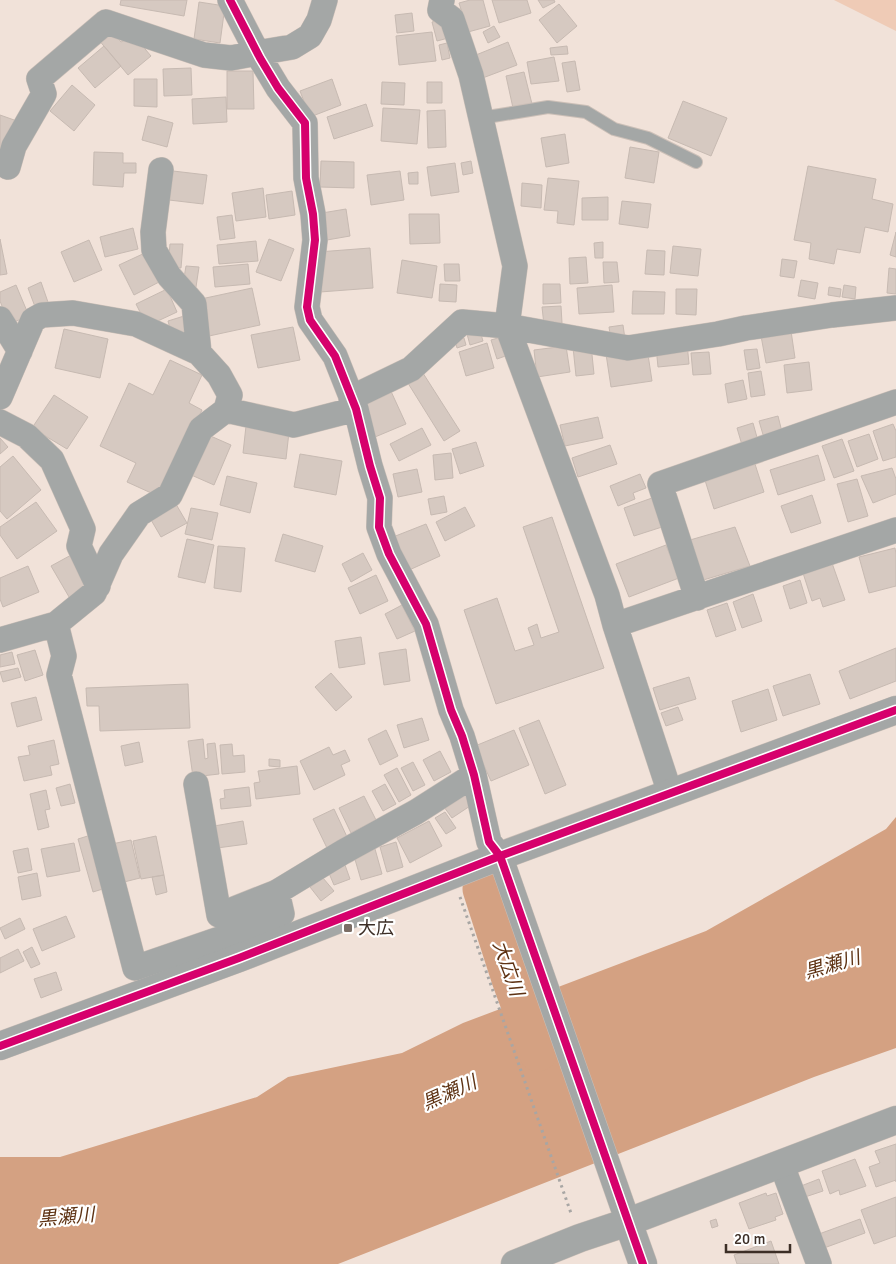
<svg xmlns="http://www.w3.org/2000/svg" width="896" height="1264" viewBox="0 0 896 1264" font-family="Signika,'Noto Sans JP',sans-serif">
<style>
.green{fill:#efcbb6}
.water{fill:#d4a182}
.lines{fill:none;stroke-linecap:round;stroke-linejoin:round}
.river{stroke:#d4a182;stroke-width:39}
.building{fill:#d6c9c1;stroke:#c7bab2}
.service-casing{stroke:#cbbfb7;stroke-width:14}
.minor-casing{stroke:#cbbfb7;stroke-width:26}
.tertiary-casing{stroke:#cbbfb7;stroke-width:29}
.path{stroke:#a8a6a4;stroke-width:3;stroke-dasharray:2.5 4;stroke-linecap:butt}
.service{stroke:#a4a7a6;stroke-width:12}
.minor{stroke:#a4a7a6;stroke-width:25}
.tertiary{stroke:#a4a7a6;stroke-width:28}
.cycleway-casing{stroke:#fff;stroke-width:11}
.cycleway{stroke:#d6006c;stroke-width:8}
.poi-dot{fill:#7b6d65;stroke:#fff;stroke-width:2}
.labels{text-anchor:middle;stroke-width:4.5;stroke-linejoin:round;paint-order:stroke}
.poi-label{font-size:18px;fill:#3c2e26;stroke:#fff;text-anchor:start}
.water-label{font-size:19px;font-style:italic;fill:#5e3213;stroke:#fff}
</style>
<rect width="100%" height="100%" fill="#f1e2d9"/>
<path class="green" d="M834,0H896V31Z"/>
<path class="water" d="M896,817V1048L814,1077L338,1264H0V1157H60L257,1097L288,1077L402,1053L463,1023L706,931L886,829Z"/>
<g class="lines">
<path class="river" d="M483,882L482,889L511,979L538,1052"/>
</g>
<path class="building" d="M121,0H187L184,16L120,5Z
M470,0H483L490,26L468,32L459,3Z
M492,0H527L531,13L499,23Z
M538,0H554L555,2L543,8Z
M199,2L225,6L220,43L194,39Z
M559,4L577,26L557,43L539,20Z
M412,13L414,31L397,33L395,15Z
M447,18L452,37L437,41L432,22Z
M494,26L500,37L488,43L483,32Z
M110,29L121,42L134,36L151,56L128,75L98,39Z
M432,32L436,61L399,65L396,36Z
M508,42L517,65L480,79L471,57Z
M447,43L450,58L442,60L439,45Z
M104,46L121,66L95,88L78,68Z
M567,46L568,54L551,55L550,48Z
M554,57L559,81L531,84L527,62Z
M575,61L580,90L567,92L562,63Z
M191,68L192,95L164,96L163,69Z
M227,71H253L254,109H227Z
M524,72L532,104L513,108L506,76Z
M134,79H157V107L134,106Z
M332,79L341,105L310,117L300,91Z
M382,82L405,83L404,105L381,104Z
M427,82H442V103H427Z
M72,85L95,105L74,131L50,111Z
M226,97L227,122L193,124L192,99Z
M683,101L727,118L711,156L668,138Z
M366,104L373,126L334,139L327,117Z
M383,108L420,110L417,144L381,141Z
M445,110L446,147L428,148L427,111Z
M0,115L17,121L0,160Z
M148,116L173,123L167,147L142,140Z
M565,134L569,163L546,167L541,138Z
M630,147L659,152L654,183L625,178Z
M94,152L123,153V163H136V173H124L123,187L93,185Z
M321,161L354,162V188L320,187Z
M471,161L473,173L463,175L461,163Z
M455,163L459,192L431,196L427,167Z
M808,166L876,179L872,199L893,204L888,232L865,227L860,253L837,249L834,264L809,259L811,243L794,240Z
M173,171L207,175L203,204L169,200Z
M400,171L404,200L371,205L367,175Z
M418,172V184H409L408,173Z
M548,178L579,181L574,225L557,223L558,211L544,210Z
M522,183L542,185L541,208L521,206Z
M263,188L266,217L236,221L232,193Z
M292,191L295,215L269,219L266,195Z
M608,197V220H582V198Z
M622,201L651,204L648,228L619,224Z
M346,209L350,236L327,240L322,213Z
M409,214H439L440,243L410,244Z
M232,215L235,238L220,240L217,217Z
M133,228L138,249L105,257L100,237Z
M896,232V257L890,255Z
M0,239L7,274L0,275Z
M269,239L294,249L281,281L256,272Z
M89,240L102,270L74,282L61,252Z
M256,241L258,261L219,264L217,245Z
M603,242V258H595L594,243Z
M170,244H183L181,268L168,267Z
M673,246L701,249L698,276L670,273Z
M370,248L373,288L320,292L318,252Z
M647,250L665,251L664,275L645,274Z
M147,252L161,281L134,295L119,265Z
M586,257L588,283L570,284L569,258Z
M782,259L797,261L794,278L780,276Z
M402,260L437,266L432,298L397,293Z
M603,262H617L619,282L604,283Z
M248,264L250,284L215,287L213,267Z
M444,264H459L460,281H445Z
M186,266L199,267L196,287L183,284Z
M889,268L896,269V294L887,293Z
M801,280L818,283L815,299L798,296Z
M41,282L50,308L37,312L28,288Z
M440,284L457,285L456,302L439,301Z
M543,284H560L561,303L543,304Z
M16,285L29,316L9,324L0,301V292Z
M612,285L614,312L579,314L577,288Z
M844,285L856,287L855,299L842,297Z
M829,287L841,289L840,297L828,295Z
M252,288L260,325L209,336L201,299Z
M167,289L177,312L147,326L136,304Z
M676,289H697L696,315L676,314Z
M633,291L665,292L664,314H632Z
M561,306L562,323L544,325L542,307Z
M184,316L188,331L172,336L168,321Z
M623,325L625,339L611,340L609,327Z
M293,327L300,360L258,368L251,335Z
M64,329L108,339L100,378L55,368Z
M480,331L483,341L470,345L467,334Z
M791,331L795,358L766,363L761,336Z
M508,335L514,353L497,359L491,340Z
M464,338L466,345L457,348L455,340Z
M487,343L494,368L466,376L459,352Z
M687,343L689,364L658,367L656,347Z
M591,345L594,374L576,376L573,347Z
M566,346L570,372L537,377L534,350Z
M647,348L652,381L611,387L606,354Z
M757,349L760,368L747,370L744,350Z
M709,352L711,374L693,375L691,353Z
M170,360L202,375L189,403L202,410L160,497L127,482L136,463L100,446L129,383L153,395Z
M809,362L812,390L787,393L784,365Z
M421,370L460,431L444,441L406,380Z
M761,371L765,395L751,397L748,373Z
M743,380L747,399L728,403L725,384Z
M389,387L406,424L375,437L359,400Z
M54,395L88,417L67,449L32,428Z
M778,416L782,432L764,438L759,421Z
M598,417L603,438L565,446L560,425Z
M753,423L758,441L742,445L737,428Z
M893,424L896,431V457L883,461L873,431Z
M246,426L289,432L286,459L243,453Z
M422,428L431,445L399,461L390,444Z
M206,434L231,445L214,485L189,474Z
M869,434L878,459L857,467L848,441Z
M0,438L8,447L0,454Z
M842,439L854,471L834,478L822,446Z
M476,442L484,466L460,474L452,449Z
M610,445L617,464L578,477L572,458Z
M451,453L453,478L435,480L433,455Z
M300,454L342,461L336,495L294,487Z
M818,455L825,480L778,495L770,470Z
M13,456L41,490L7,519L0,511V467Z
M754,461L764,492L714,509L704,477Z
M892,468L896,479V494L873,503L861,476Z
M417,469L422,492L398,497L393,474Z
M640,474L646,488L633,493L635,499L618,506L610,486Z
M227,476L257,483L250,513L220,505Z
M857,479L868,516L848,522L837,484Z
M812,495L821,523L791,533L781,506Z
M444,496L447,512L431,515L428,499Z
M652,498L662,527L634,536L624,508Z
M173,499L187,523L161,537L147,513Z
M36,502L57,531L17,559L0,535V527Z
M465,507L475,526L445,541L436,522Z
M191,508L218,513L212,540L185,534Z
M552,517L604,668L496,704L464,610L497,598L515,651L534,645L528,628L537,624L541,638L559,632L523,527Z
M426,524L440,556L407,571L393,537Z
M735,527L750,566L700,581L690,540Z
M283,534L323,546L315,572L275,561Z
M187,539L214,545L205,583L178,577Z
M666,545L679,578L629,597L616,564Z
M218,546L245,548L241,592L214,588Z
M895,548L896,554V586L869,593L859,557Z
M363,553L372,570L351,582L342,564Z
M73,554L93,589L72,602L51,566Z
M832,563L845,600L823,607L820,598L812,601L803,573Z
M28,566L39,592L3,607L0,599V578Z
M376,575L388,601L360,614L348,588Z
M800,580L807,603L790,609L783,586Z
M753,594L762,621L742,628L733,602Z
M727,603L736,630L716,637L707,610Z
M402,605L415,631L397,639L385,614Z
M361,637L365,664L339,668L335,641Z
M896,648V681L850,699L839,671Z
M406,649L410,681L384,685L379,653Z
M35,650L43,675L25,681L17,655Z
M12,652L15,664L0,667V655Z
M18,668L21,677L3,682L0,672Z
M331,673L352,697L336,711L315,687Z
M810,674L820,704L783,716L773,686Z
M689,677L696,699L660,710L653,688Z
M188,684L190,728L100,731L99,706H87L86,688Z
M768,689L777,720L741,732L732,701Z
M36,697L42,720L17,727L11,703Z
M678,707L683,720L666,726L661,713Z
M422,718L429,740L404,748L397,725Z
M539,720L566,785L545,794L519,728Z
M386,730L398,756L380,765L368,739Z
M514,730L529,765L491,781L475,746Z
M203,739L205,759L208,758L207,744L215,743L219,774L193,777L188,741Z
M54,740L59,764L50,766L52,775L24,781L18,757L30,755L28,746Z
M139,742L143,762L125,766L121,746Z
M232,744L233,756L244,755L245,772L222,774L220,745Z
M329,747L333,755L345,750L350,761L341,765L345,775L314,790L300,761Z
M440,751L451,772L434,781L423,760Z
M269,759L280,760V767L269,766Z
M413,762L425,785L413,791L401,768Z
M297,766L300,794L256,799L254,783L260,782L258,771Z
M397,768L411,795L399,802L384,775Z
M70,784L75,803L61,806L56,788Z
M385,784L396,804L383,811L372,791Z
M459,786L473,804L452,818L439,800Z
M249,787L251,806L221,809L220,799L225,798L224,790Z
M46,790L50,809L45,810L49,827L38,830L30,794Z
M364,796L376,820L351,833L339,808Z
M334,809L348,839L327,848L313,819Z
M445,812L456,828L446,834L435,818Z
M243,821L247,844L217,848L214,826Z
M429,821L442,846L410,863L397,838Z
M91,835L106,888L93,892L78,839Z
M156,836L164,875L141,879L133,841Z
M131,840L140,878L116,884L107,845Z
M396,842L403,867L387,872L380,847Z
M74,843L80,871L47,877L41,849Z
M28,848L32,870L18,873L13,851Z
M375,849L382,874L361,880L354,856Z
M345,865L350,879L334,885L328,871Z
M37,873L41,896L22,900L18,877Z
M164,875L167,892L156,895L152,877Z
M323,878L334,891L321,901L310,887Z
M66,916L75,937L42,951L33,929Z
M20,918L25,929L5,939L0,928Z
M32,947L40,964L31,968L23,952Z
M18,949L24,961L0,973V958Z
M56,972L62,990L41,998L34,979Z
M896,1144V1182V1180L876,1187L869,1167L880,1163L875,1151Z
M855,1159L866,1186L840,1195L839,1190L830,1194L822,1171Z
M819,1179L823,1191L805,1197L801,1186Z
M766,1193L767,1196L776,1193L783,1214L775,1217L776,1220L749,1229L739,1203Z
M896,1197V1236L874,1244L861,1210Z
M716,1219L718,1226L712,1228L710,1221Z
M860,1219L865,1233L824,1248L819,1234Z
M771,1241L779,1264H737L734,1255Z"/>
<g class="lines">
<defs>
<path id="service" d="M481,118L548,107L586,112L614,129L648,138L696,162"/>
<path id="minor" d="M230,0L260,58L278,88L305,123L306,178L313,214L315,240L307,307L310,320L335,356L356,409L370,466L380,498L379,527L389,554L426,624L451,710L462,736L474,775L489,842L500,856L505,870L628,1222
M442,0L440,10L452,19L471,75L515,266L507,326L607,595L615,625L670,793
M8,167L14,146L44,94L39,79L106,22L204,55L231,58L257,53L292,47L310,36L319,20L325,0
M161,170L153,232L154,250L169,276L194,304L199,353
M0,319L20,351
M0,397L33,320L42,315L73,313L136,324L199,353L219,375L230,395L226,410L201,429L170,495L139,514L111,554L94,593L56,624
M351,398L411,369L462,322L507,326L628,348L718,334L746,328L832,315L896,308
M226,410L294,425L356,409
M0,422L27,436L52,460L83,529L79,546L98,586
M697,598L660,484L896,402
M615,625L896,530
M0,640L56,624L64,656L59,675L135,968L231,935L239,958
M196,784L219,915L277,892L343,852L416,812L474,775
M231,935L282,914L277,892
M781,1163L819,1264"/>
<path id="tertiary" d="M0,1046L239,958L500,856L896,710
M628,1222L643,1264
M515,1264L580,1238L628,1222L896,1120"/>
</defs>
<use href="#service" class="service-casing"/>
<use href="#minor" class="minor-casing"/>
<use href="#tertiary" class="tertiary-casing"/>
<path class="path" d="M460,897L572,1216"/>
<use href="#service" class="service"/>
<use href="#minor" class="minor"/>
<use href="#tertiary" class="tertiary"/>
<defs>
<path id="cycleway" d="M230,0L260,58L278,88L305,123L306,178L313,214L315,240L307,307L310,320L335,356L356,409L370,466L380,498L379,527L389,554L426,624L451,710L462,736L474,775L489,842L500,856L505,870L643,1264
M0,1046L239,958L500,856L896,710"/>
</defs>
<use href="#cycleway" class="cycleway-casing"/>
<use href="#cycleway" class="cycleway"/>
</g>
<rect class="poi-dot" x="343" y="923" width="10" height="10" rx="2.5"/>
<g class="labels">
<g class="poi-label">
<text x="358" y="934">大広</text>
</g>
<g class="water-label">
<text transform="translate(832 964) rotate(-16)" y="7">黒瀬川</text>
<text transform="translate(509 968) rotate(71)" y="7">大広川</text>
<text transform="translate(449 1092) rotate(-24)" y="7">黒瀬川</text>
<text transform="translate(66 1216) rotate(-5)" y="7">黒瀬川</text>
</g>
</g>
<path d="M726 1244v8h64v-8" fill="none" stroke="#3c2e26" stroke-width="2.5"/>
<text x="734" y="1244" font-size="15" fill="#3c2e26" stroke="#ffffff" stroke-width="4" paint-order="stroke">20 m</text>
</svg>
